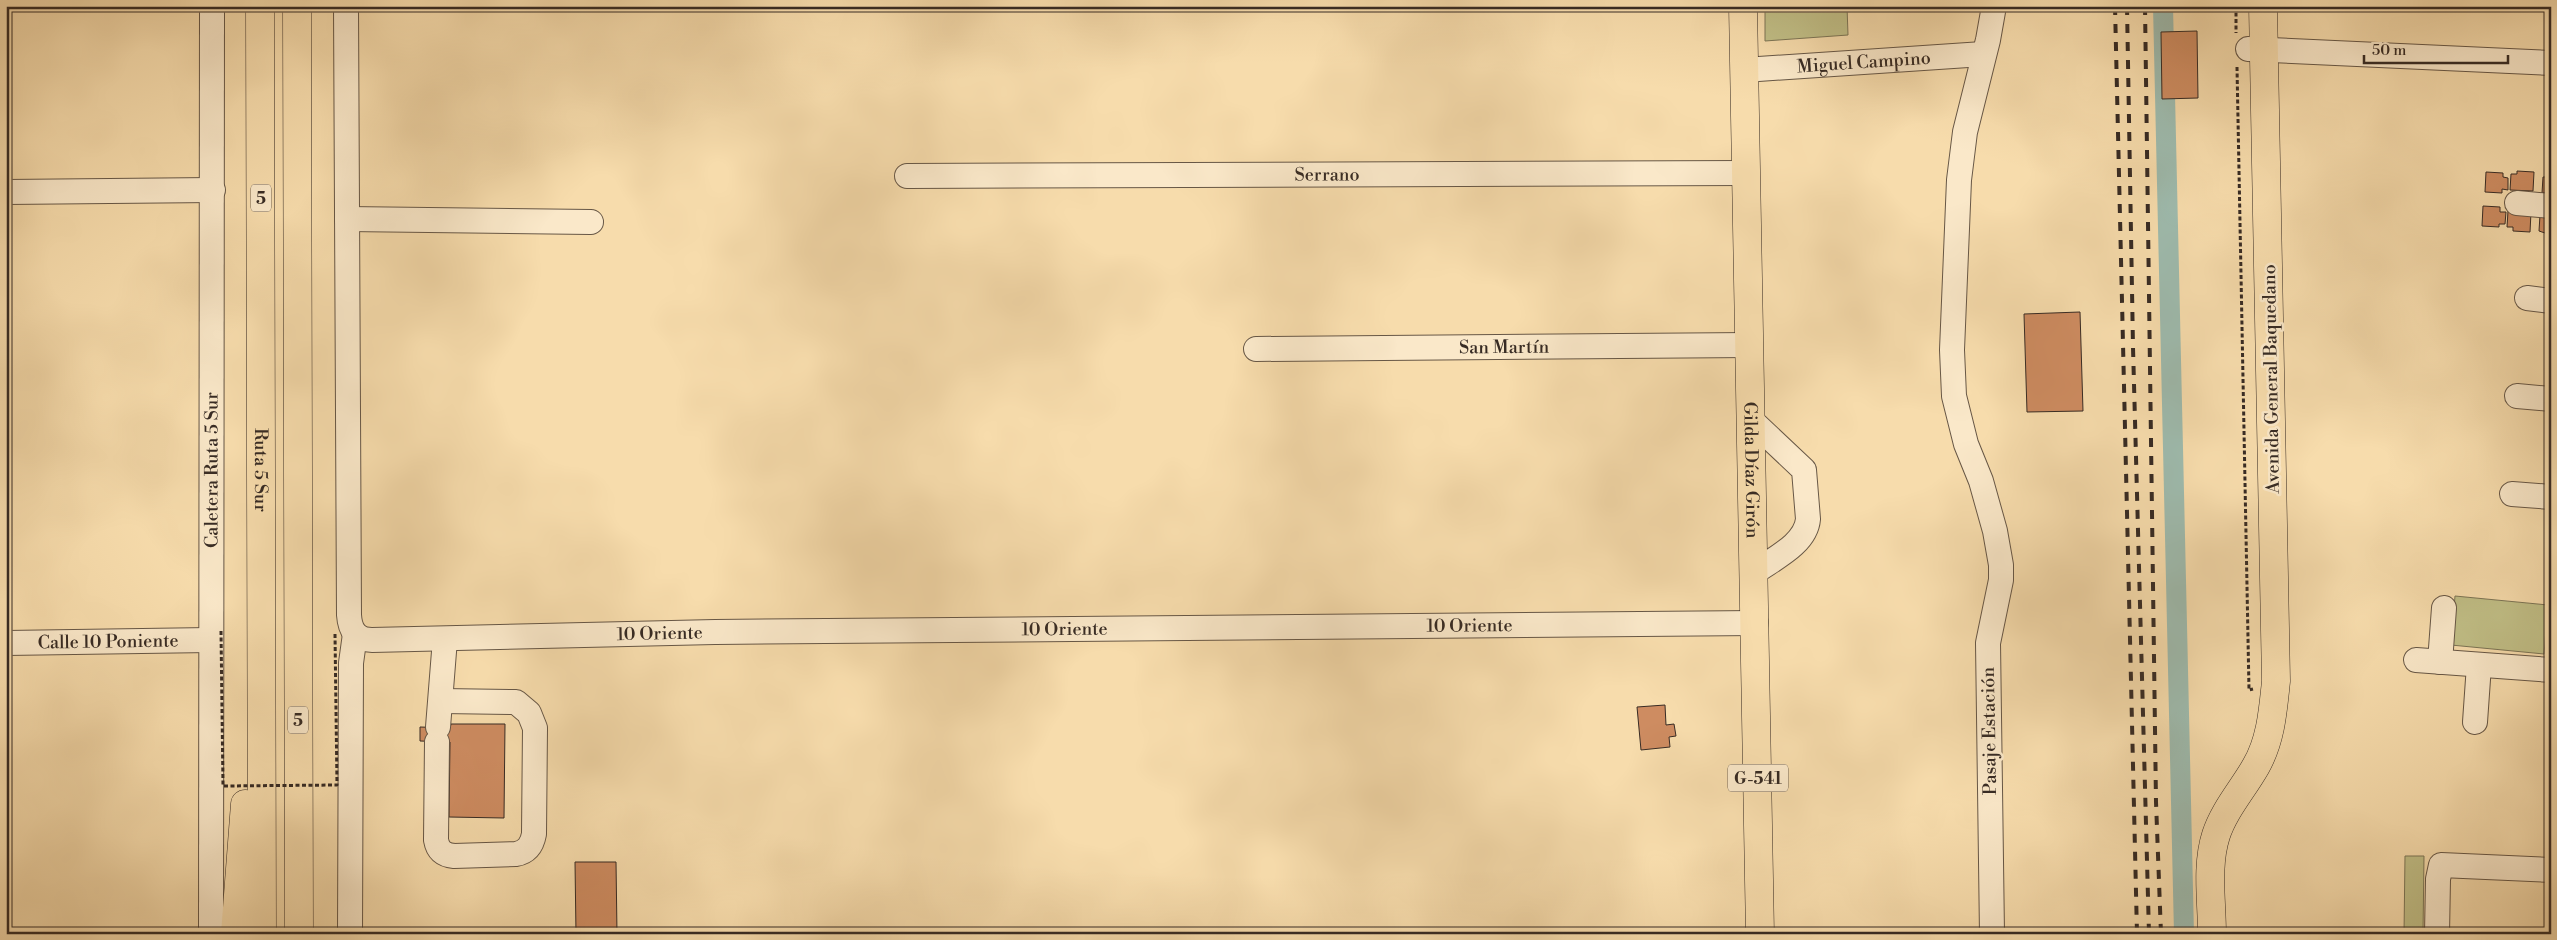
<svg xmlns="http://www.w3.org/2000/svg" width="2557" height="940" viewBox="0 0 2557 940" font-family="'Libre Bodoni',serif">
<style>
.green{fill:#c1bf87;stroke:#7c7556}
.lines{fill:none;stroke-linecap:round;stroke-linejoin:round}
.canal{stroke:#9ebbae;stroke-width:20}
.building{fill:#ce8c61;stroke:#372b24}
.minor-casing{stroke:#675746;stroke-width:26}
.major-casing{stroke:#372b24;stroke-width:29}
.highway-casing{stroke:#372b24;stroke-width:29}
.path{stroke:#372b24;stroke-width:3;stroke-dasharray:4 2.5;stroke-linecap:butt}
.minor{stroke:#fae8c9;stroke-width:24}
.major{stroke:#f7dcac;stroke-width:28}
.highway{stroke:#f7dcac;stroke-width:28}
.rail{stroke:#372b24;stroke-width:4;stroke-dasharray:9 9;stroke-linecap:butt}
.path-bridge{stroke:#372b24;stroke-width:3;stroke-dasharray:4 2.5;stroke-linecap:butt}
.labels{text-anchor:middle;stroke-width:5;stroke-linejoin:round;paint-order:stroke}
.shield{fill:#fae8c9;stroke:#726456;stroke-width:1}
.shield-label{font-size:16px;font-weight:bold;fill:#372b24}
.street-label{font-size:18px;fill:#372b24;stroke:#fae8c9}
</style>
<rect width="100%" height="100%" fill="#f7dcac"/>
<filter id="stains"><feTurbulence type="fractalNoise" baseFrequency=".004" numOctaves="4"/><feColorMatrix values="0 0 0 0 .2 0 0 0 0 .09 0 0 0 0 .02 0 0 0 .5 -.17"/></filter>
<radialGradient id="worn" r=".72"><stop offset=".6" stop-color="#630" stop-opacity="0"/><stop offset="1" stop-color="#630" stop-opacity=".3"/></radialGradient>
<path class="green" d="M1765,6H1847L1848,35L1765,41Z
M2455,596L2548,605L2544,654L2451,645Z
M2405,856H2424L2423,934H2404Z"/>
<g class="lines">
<path class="canal" d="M2163,6L2184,934"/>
</g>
<path class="building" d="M2197,31L2198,98L2162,99L2161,32Z
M2517,171L2534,172L2533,191L2510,190L2511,174H2517Z
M2486,172L2503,173V177L2508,178V190L2502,189V193L2485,192Z
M2549,174L2551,193H2542L2543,177H2549Z
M2483,206L2500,207V212H2506L2505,224H2499V227L2482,226Z
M2508,211L2531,212L2530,232L2513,231V227H2507Z
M2540,215H2551V235L2539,231Z
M2080,312L2083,411L2027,412L2024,314Z
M1665,705L1666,725L1674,724L1676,736L1669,737L1670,747L1641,750L1637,707Z
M451,724H505L504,818L449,817L450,742L420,741V727L450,728Z
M575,862H616L617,934H576Z"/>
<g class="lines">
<defs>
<g id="minor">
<path id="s1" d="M346,6L349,615C350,630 356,640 372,640L715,632L1756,623"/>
<path d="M2248,49L2551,63"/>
<path id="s2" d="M1744,70L1983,54"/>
<path id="s3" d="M907,176L1746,173"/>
<path d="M6,192L213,190"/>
<path d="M2517,203L2551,206"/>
<path d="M347,219L591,222"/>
<path d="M2527,298L2551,301"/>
<path id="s4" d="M1256,349L1750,345"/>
<path d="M2517,396L2551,399"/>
<path d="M1751,420L1804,470L1808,519C1806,544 1773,559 1755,572"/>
<path d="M2512,494L2551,497"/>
<path id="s5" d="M6,643L210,640"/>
<path d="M2416,660L2551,670"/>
<path d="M2440,662L2444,608"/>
<path d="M2475,722L2479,665"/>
<path d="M438,727L445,639"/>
<path d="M437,742L436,840C438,851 444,855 454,856L516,854C527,852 532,845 534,834L535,728L529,713L516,702L442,701"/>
<path id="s6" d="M211,934L212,6"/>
<path d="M350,934L351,663L355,634"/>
<path d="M1992,934L1988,643L2001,580V565L1995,531L1981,481L1966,444L1954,396L1952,350L1959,180L1965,132L1988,40L1994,6"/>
<path d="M2437,934L2438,879L2441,865L2551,870"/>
</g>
<g id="major">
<path id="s7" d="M1743,6L1760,934"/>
<path d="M2212,934C2212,902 2206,866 2216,835C2224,810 2243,789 2256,766C2271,740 2273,710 2276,681L2263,6"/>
</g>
<g id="highway">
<path id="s8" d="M260,6L262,934"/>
<path d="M297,6L299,934"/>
<path d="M235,934L245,804"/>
</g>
</defs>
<use href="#minor" class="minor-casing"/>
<use href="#major" class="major-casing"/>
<use href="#highway" class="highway-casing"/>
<path class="path" d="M2236,6V33
M2237,67L2249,690L2253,689"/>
<use href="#minor" class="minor"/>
<use href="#major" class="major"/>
<use href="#highway" class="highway"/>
<path class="rail" d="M2115,6L2137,934
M2127,6L2133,347L2149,934
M2145,6L2156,802L2161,934"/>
<path class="path-bridge" d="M221,631L223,786L337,785L335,634"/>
</g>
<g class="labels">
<g class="shield">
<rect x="251" y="184.5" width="20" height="27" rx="4"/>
<rect x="288" y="706.5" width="20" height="27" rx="4"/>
<rect x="1728" y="764.5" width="60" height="27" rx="4"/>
</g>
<g class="shield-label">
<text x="261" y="204">5</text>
<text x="298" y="726">5</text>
<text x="1758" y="784">G-541</text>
</g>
<g class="street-label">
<text dy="6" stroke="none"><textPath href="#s2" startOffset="120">Miguel Campino</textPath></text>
<text dy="6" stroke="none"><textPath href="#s3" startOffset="420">Serrano</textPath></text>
<text dy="6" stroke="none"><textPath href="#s4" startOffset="248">San Martín</textPath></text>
<text transform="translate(2271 379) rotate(-91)" y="6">Avenida General Baquedano</text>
<text dy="6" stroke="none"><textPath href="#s6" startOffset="464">Caletera Ruta 5 Sur</textPath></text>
<text dy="6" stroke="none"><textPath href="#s8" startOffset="464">Ruta 5 Sur</textPath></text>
<text dy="6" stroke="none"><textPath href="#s7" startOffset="464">Gilda Díaz Girón</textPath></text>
<text dy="6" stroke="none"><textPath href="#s1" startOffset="1745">10 Oriente</textPath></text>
<text dy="6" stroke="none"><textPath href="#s1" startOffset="1340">10 Oriente</textPath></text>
<text dy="6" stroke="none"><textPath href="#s1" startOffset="935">10 Oriente</textPath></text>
<text dy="6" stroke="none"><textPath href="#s5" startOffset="102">Calle 10 Poniente</textPath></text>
<text transform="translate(1989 731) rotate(-91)" y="6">Pasaje Estación</text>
</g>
</g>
<rect width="2557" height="940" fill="none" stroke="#f7dcac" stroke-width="25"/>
<rect x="8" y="8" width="2542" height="925" fill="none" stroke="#372b24" stroke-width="2.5"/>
<rect x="12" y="12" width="2532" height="915" fill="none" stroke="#372b24"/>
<path d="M2364 55v8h144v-8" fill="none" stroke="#372b24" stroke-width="2.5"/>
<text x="2372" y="55" font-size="15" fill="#372b24" stroke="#fae8c9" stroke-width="4" paint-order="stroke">50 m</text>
<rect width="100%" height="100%" filter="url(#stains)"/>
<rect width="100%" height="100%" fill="url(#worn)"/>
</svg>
